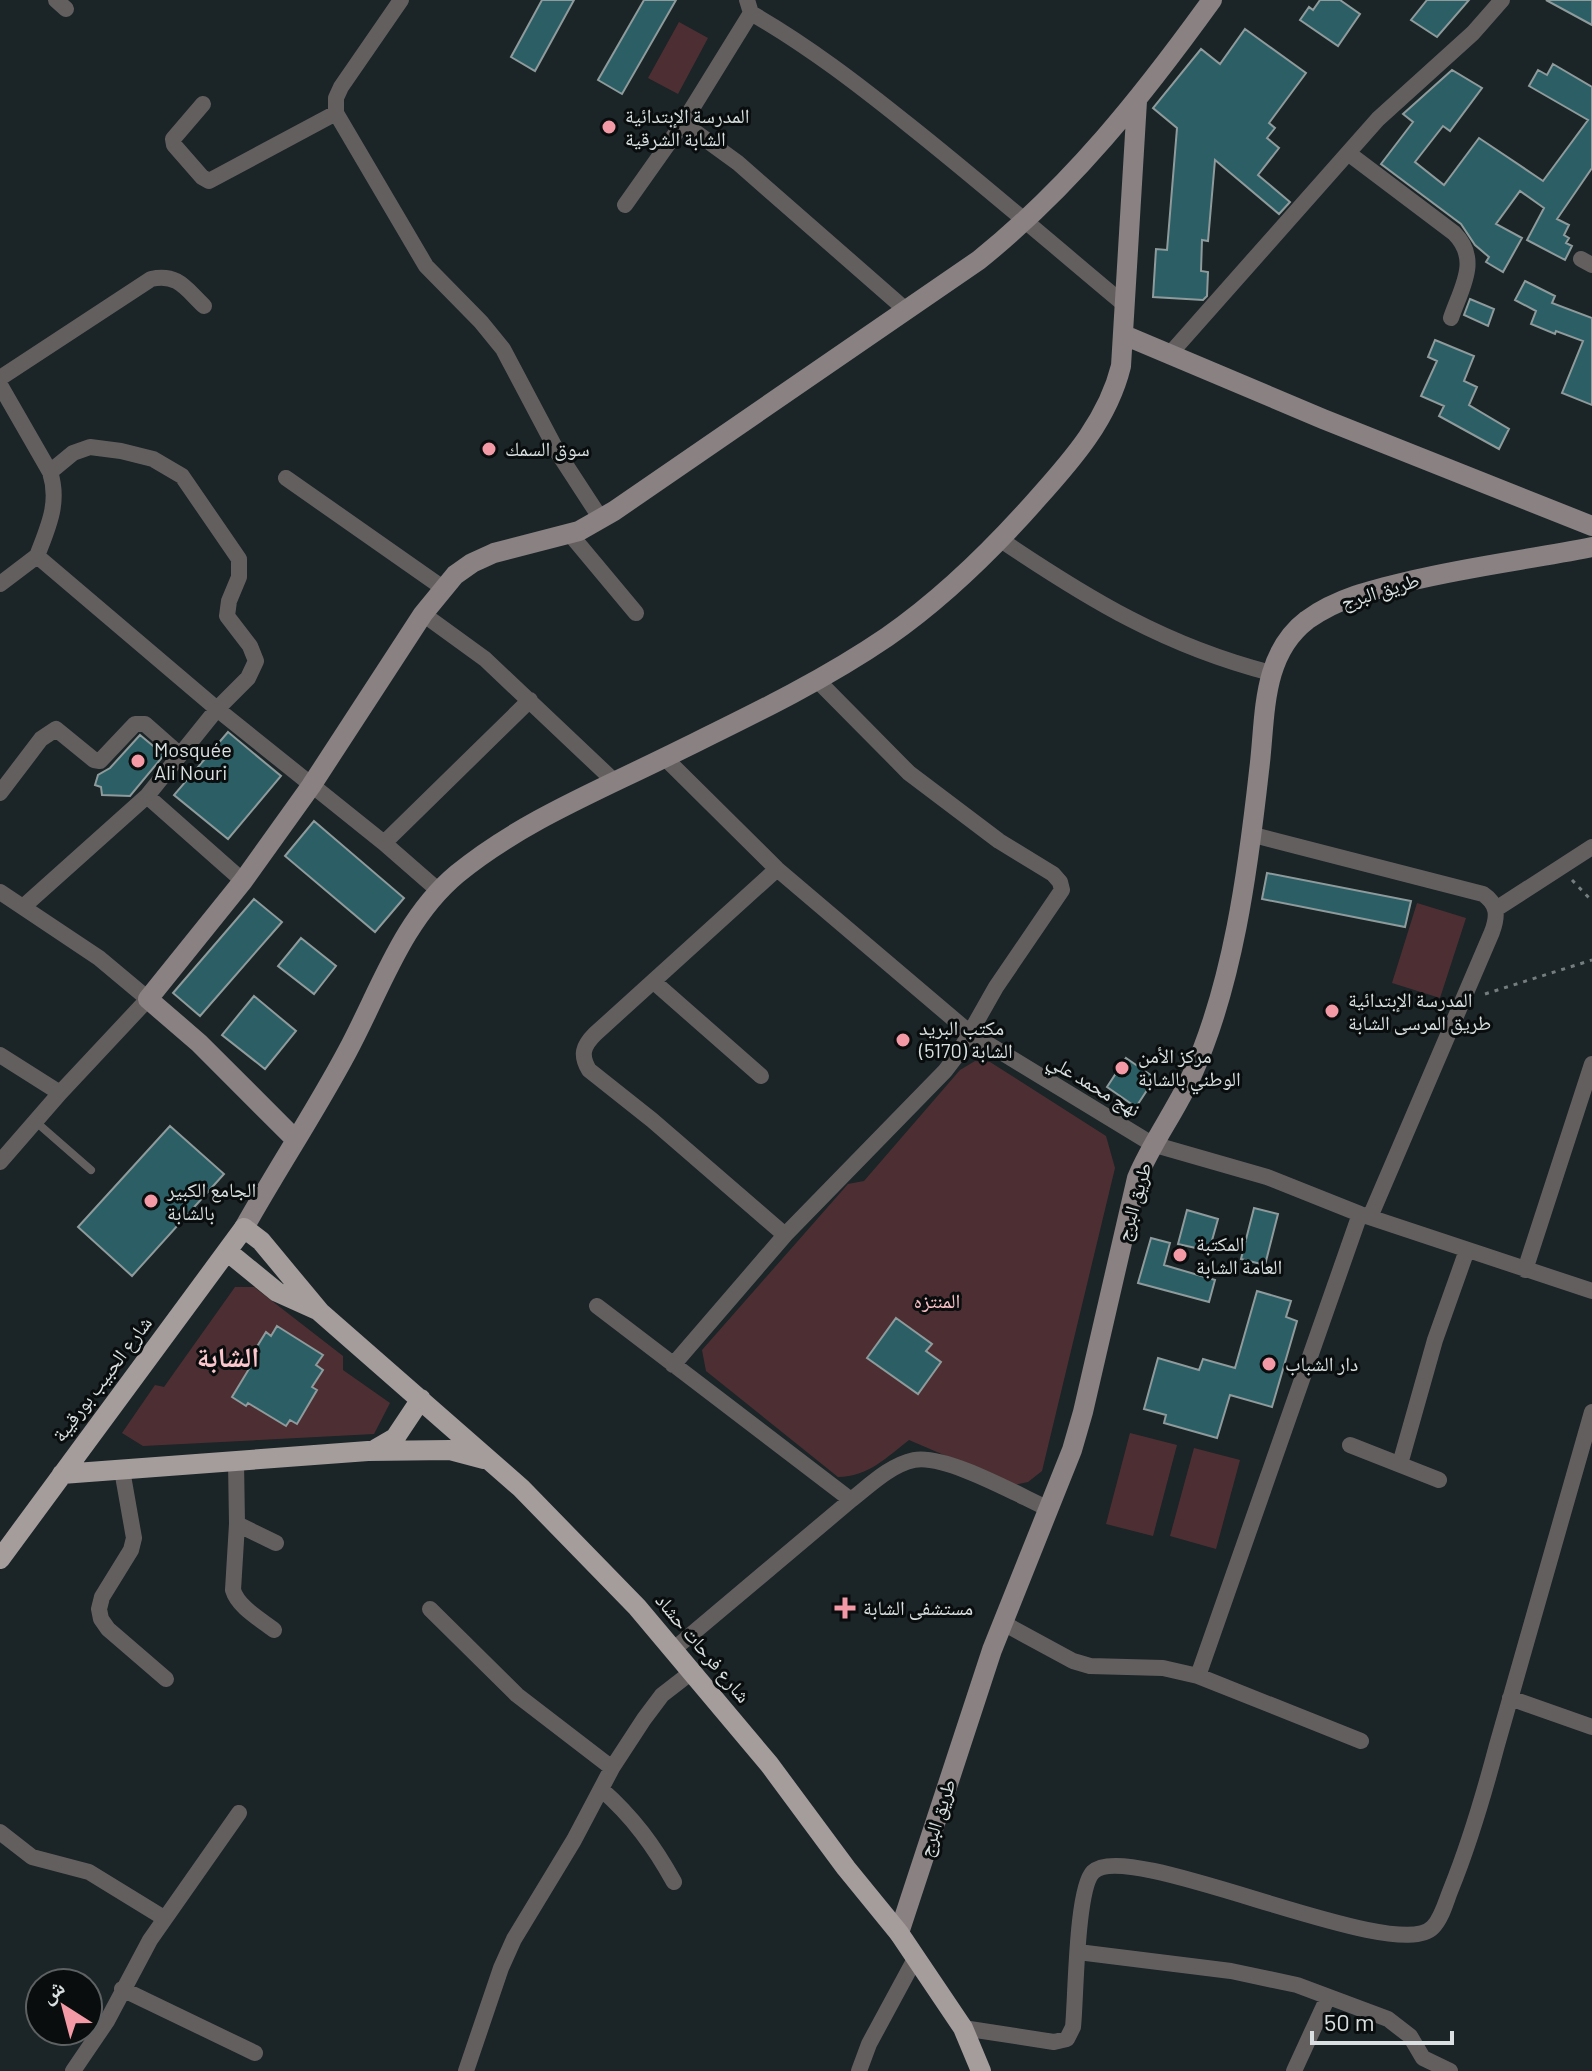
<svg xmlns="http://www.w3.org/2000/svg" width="1592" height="2071" viewBox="0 0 1592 2071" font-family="Barlow,'Noto Naskh Arabic',sans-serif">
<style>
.green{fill:#4d2f33}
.building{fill:#2c5f65;stroke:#8e9a9b;stroke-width:2}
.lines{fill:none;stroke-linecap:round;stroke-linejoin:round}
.path{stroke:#757d7e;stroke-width:3;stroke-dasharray:4 6;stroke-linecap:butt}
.lane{stroke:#645f5f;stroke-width:8}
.street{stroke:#645f5f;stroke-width:16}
.secondary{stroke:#898182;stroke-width:20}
.primary{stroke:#a59c9c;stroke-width:20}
.poi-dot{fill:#f49aa6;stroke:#090d0d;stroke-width:3}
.labels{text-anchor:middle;stroke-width:6;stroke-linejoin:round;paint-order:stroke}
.poi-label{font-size:20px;fill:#dae0e1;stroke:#090d0d;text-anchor:start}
.street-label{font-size:20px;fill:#dae0e1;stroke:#090d0d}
.park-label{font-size:20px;fill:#fdc2c8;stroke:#090d0d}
.district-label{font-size:28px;font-weight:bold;fill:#fbc6cc;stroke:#090d0d}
</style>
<rect width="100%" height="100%" fill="#1b2426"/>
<path class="green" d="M679,22L708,38L678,94L648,78Z
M1417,903L1466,918L1440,998L1392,983Z
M975,1061L990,1062L1106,1136L1115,1168L1042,1471L1028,1482L1014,1485L909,1440C887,1457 868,1477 838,1477L706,1371L702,1350L848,1184L864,1181L960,1070Z
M235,1287H254L343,1356V1370L390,1403L374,1434L143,1446L122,1433L155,1385L164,1387Z
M1130,1433L1177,1445L1153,1536L1106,1524Z
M1194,1448L1240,1460L1216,1549L1170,1536Z"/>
<path class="building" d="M542,0H574L535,71L511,57Z
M644,0H676L622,94L598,80Z
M1320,0H1340L1360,14L1338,46L1300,20L1309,7L1313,10Z
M1427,0H1469L1437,37L1411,20Z
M1546,0H1592V25Z
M1245,29L1306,73L1269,123L1275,128L1267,138L1279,148L1258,175L1290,202L1279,214L1215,160L1208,241L1202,240L1201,271L1208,272L1207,296L1203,300L1153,297L1156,249L1167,250L1177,128L1153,108L1201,49L1220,64Z
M1553,64L1592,87V168L1557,219L1569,225L1564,235L1569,238L1566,243L1572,246L1565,260L1527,240L1544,208L1520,191L1496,224L1522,238L1503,272L1486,262L1489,257L1475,245L1461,224L1381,164L1413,122L1403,114L1452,70L1482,88L1450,131L1443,126L1415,162L1444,185L1479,138L1543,181L1588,120L1529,86L1538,70L1547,75Z
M1525,281L1555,296L1552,303L1592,318V405L1562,393L1583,341L1556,331L1555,334L1531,324L1536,311L1515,300Z
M1470,299L1494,309L1488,326L1464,315Z
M1435,340L1474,356L1464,381L1477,387L1469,405L1509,429L1499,449L1439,416L1444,406L1421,396L1437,361L1428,357Z
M228,732L281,776L228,839L174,795Z
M140,735L164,755L130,796L102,795L101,787L95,785L98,775L110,768Z
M314,821L404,898L375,932L285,856Z
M1267,873L1411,901L1405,927L1262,899Z
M254,899L282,922L200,1016L173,993Z
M301,938L336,966L314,994L278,966Z
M254,996L296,1031L265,1069L222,1035Z
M1126,1058L1155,1078L1136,1107L1107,1087Z
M170,1126L224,1174L132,1276L78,1227Z
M1254,1208L1278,1214L1265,1265L1241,1259Z
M1187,1210L1218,1219L1209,1251L1178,1244Z
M1151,1238L1170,1243L1164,1265L1215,1280L1209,1302L1138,1283Z
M1257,1291L1291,1301L1286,1317L1297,1321L1272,1407L1230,1395L1217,1438L1164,1423L1166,1415L1144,1409L1158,1358L1199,1370L1203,1359L1235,1368Z
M896,1318L932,1344L926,1351L941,1362L918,1394L867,1358Z
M277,1326L323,1355L316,1365L323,1370L312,1387L317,1390L297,1424L290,1420L286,1426L248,1403L246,1406L232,1397L252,1364L250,1358L266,1332L271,1336Z"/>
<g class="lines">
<path class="path" d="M1572,880L1592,901
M1485,994L1592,960"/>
<path class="lane" d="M36,1122L91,1170"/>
<path class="street" d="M56,0L66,9
M401,0L341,87L336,98V113L426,266L481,322L503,349L558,453L601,519
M747,0L751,13C807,45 859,85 910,126C983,184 1053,245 1125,305
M203,104L173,139L174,145L202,177L209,181L336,113
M683,123L738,163L907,311
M1348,153L1454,233C1481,260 1461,288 1451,318
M625,205L683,123L751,13
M1581,259L1592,265
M1169,355L1378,119L1473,33L1502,0
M0,378L151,279C178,273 186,289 204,306
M0,385L50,472C60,503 48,527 37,556L217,709L384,843L439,891
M286,478L443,588
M570,534L636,613
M1001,540C1090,600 1166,646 1271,673
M0,584L37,556
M423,614L485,659L614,781
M665,758L777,869L970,1033L1152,1144L1267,1177L1360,1214L1592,1291
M0,793L41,739L56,729L94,760L100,761L135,724H145L179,754
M147,796L243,881
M1250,834L1483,894C1498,904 1498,916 1492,932L1370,1217
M384,843L530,700
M777,869L595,1034C583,1046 580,1055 589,1070L652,1120L785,1235
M0,892L99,958L148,999L60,1093L0,1162
M23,907L147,796L217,709L248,678L256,661L250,646L227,616L229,601L239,577V559L182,476L153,459L121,451L90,447L73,453L50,472
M1496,909L1592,847
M654,982L761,1076
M0,1055L60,1093
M1525,1270L1592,1064
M597,1306L851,1500
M673,1365L785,1235L945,1071L958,1054L996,987L1062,890L1060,882L1053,874L999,841L909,773L818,681
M1350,1445L1439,1480
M236,1461L237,1524L233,1590C238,1607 260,1619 274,1630
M1400,1464L1435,1340L1467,1250
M122,1470L134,1538L131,1550L102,1597L99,1609L101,1619L108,1629L166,1679
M237,1524L276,1543
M430,1609L517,1695L612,1768
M1003,1623L1073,1661L1090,1666L1163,1668L1198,1676L1361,1741
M674,1649L851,1500C869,1486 890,1465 914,1460C946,1454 1018,1495 1049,1509
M1198,1676L1360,1214
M1510,1698L1592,1727
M601,1789C633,1817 654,1846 674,1882
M0,1832L32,1857L89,1872L164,1918
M1078,1952L1231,1971L1297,1985L1388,2019L1410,2036L1423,2058L1450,2071
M122,1989L255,2053
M963,2028L1054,2042L1067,2039L1073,2027C1076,1999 1076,1889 1093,1872C1129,1837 1396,1967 1433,1927C1442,1918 1446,1901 1451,1889C1470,1842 1484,1794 1497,1745C1528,1634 1560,1523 1592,1412
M73,2071L107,2021L150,1940L239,1813
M466,2071L501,1968L514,1939L574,1840L612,1768L644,1719L662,1695L693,1671
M859,2071L869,2044L916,1957
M1294,2071L1328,1997"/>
<path class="secondary" d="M1124,335L1323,419L1592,526
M295,1139L199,1043L148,999L243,881L311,786L423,614L455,575L472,563L494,553L579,531L614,511L979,260C1072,185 1142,97 1212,0
M244,1228C277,1169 315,1112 347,1052C380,991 402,920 457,874C519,823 597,791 668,756C743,719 818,684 887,637C943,598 992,550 1037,499C1073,459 1108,419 1121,366L1137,101
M899,1933L992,1650L1072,1450L1083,1412L1137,1178C1152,1142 1175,1112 1191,1077C1233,985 1248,870 1259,771C1266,718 1260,656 1307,620C1339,597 1376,589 1414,580C1473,566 1532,559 1592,547"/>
<path class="primary" d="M228,1252L277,1292L317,1310
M376,1449L395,1438L421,1399
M62,1474L368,1451L450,1450L484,1459
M0,1559L244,1228L261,1241L320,1312L521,1488L637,1607L769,1764L846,1868L899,1933L963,2028L981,2071"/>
</g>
<g class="poi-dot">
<circle cx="609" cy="127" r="8"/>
<circle cx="489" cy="449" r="8"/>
<circle cx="138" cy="761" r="8"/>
<circle cx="1332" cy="1011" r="8"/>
<circle cx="903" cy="1040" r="8"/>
<circle cx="1122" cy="1068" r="8"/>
<circle cx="151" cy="1201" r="8"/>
<circle cx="1180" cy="1255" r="8"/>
<circle cx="1269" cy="1364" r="8"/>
<path d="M841 1596h8v8h8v8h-8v8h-8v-8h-8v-8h8z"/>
</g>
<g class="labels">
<g class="poi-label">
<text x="625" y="123">المدرسة الإبتدائية<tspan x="625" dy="23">الشابة الشرقية</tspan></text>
<text x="505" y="456">سوق السمك</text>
<text x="154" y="757">Mosquée<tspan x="154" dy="23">Ali Nouri</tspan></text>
<text x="1348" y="1007">المدرسة الإبتدائية<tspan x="1348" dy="23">طريق المرسى الشابة</tspan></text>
<text x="919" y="1035">مكتب البريد<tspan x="919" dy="23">الشابة (5170)</tspan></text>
<text x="1138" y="1063">مركز الأمن<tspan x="1138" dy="23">الوطني بالشابة</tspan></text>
<text x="167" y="1197">الجامع الكبير<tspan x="167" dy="23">بالشابة</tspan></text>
<text x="1196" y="1251">المكتبة<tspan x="1196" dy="23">العامة الشابة</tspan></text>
<text x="1285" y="1371">دار الشباب</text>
<text x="863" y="1615">مستشفى الشابة</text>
</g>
<g class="street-label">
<text transform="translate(1380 591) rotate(-17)" y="7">طريق البرج</text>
<text transform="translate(1094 1085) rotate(31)" y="7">نهج محمد علي</text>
<text transform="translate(1134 1202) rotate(-74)" y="7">طريق البرج</text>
<text transform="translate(102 1379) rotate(-53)" y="7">شارع الحبيب بورقيبة</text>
<text transform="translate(703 1648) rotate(50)" y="7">شارع فرحات حشاد</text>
<text transform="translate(937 1818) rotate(-72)" y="7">طريق البرج</text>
</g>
<g class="park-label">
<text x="937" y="1308">المنتزه</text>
</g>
<g class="district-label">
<text x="228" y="1367">الشابة</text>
</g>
</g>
<g transform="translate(64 2007) rotate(324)"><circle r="38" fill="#090d0d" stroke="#5d6162" stroke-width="2"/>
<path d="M0-6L14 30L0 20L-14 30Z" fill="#f49aa6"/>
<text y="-12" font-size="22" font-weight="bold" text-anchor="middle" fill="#dae0e1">ش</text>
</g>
<path d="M1312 2031v12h140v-12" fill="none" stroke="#dae0e1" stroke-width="4"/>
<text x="1324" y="2031" font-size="24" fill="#dae0e1" stroke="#090d0d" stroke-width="6" paint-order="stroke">50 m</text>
</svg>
